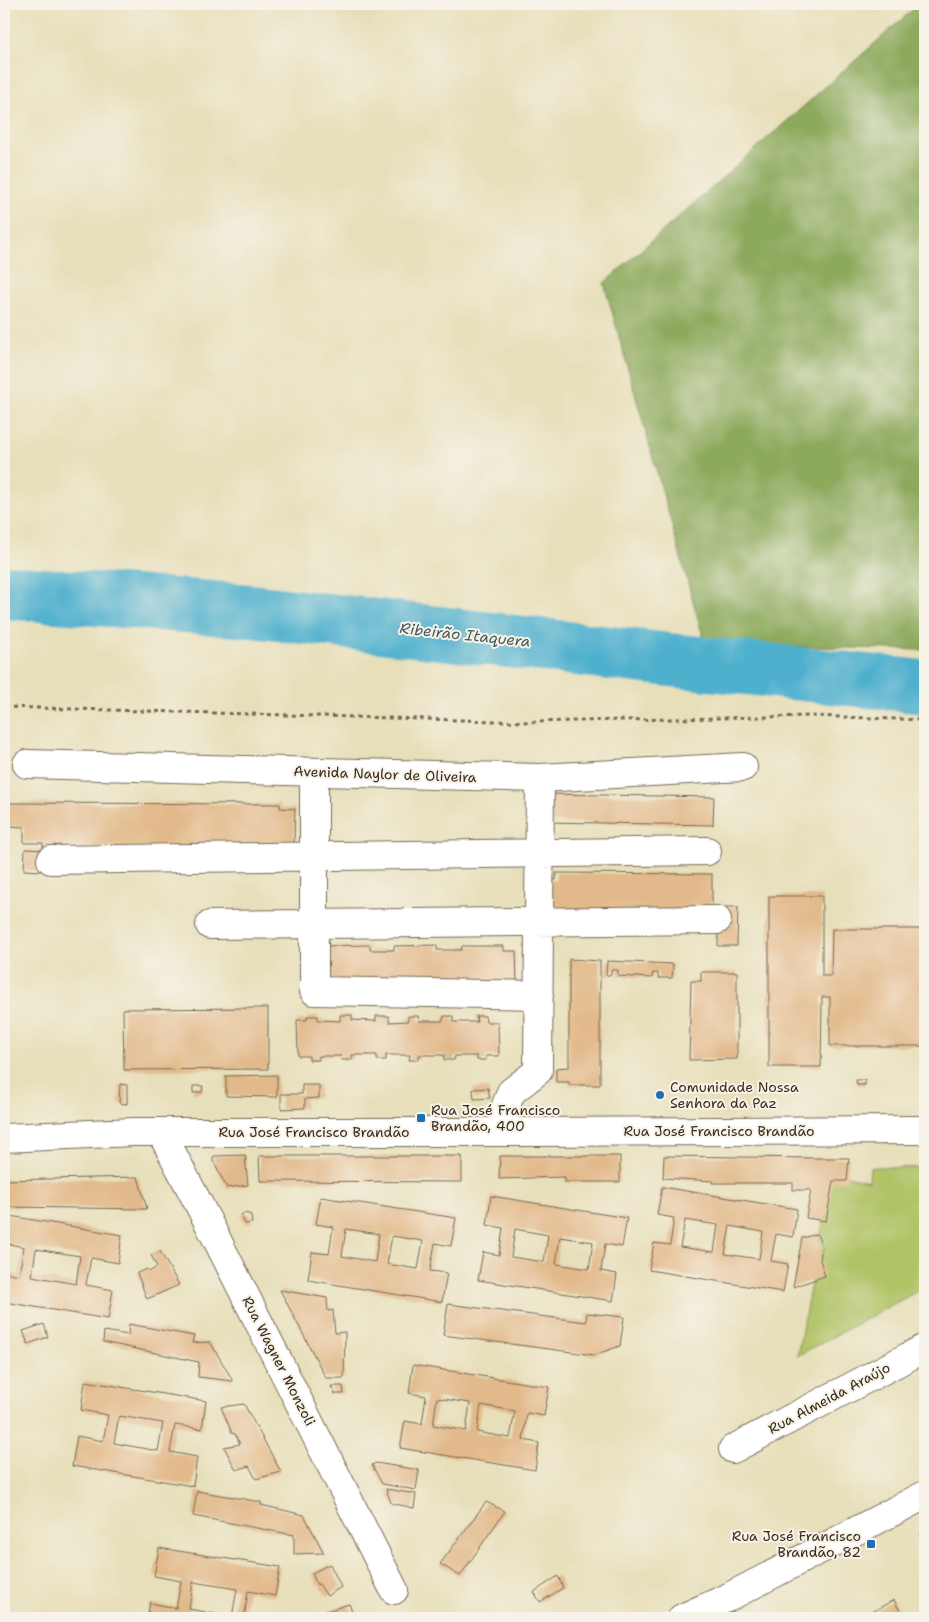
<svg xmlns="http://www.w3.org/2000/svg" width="929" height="1622" viewBox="0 0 929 1622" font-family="'Shantell Sans',sans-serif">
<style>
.green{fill:#b0c366;stroke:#767642}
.forest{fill:#8ca95b;stroke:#646a3c}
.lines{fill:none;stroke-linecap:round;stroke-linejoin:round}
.river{stroke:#4fb0ce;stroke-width:54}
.building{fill:#e2b98a;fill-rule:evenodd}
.street-casing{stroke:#776955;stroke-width:30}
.path{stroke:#776955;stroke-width:3;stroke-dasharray:4 4;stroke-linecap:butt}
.street{stroke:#fff;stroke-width:28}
.poi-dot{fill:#1f6fb2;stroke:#f7f3e8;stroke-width:2}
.labels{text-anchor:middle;stroke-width:4;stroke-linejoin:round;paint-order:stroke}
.street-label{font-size:14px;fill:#3b2a1e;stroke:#f7f3e8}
.poi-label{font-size:14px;fill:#3b2a1e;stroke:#f7f3e8;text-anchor:start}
.water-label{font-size:15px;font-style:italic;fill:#42595c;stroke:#f7f3e8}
</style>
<rect width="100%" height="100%" fill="#f7f3e8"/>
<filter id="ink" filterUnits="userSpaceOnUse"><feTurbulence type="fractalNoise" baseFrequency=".02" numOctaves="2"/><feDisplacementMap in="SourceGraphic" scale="10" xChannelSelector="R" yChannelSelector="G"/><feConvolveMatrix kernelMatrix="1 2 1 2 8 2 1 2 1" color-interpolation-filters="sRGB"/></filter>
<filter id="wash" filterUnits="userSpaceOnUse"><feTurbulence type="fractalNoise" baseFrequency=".0096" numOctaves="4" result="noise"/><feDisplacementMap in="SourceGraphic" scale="20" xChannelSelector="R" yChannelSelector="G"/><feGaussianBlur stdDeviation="1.12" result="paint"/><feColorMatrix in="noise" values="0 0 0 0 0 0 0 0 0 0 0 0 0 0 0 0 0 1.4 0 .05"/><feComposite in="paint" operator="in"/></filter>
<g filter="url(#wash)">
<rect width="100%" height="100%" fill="#e7dfba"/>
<path class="green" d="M870,1167L925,1168V1287L797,1356L832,1176H847L869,1181Z"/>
<path class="forest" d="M919,4H925V650L705,644L604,283Z"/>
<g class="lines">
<path class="river" d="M4,592L251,611L670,660L925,687"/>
</g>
<g id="blocks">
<path class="building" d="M545,794L714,797L713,825L546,822Z
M4,803L280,804V808L295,809L294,844L283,849L43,847V843H24V827L8,826V820H4Z
M25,849L44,850L43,871L24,870Z
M556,873L712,874V917L545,915L546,880H556Z
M769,896H822V976H831L832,929H925V1046H830V997H822L821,1067H769Z
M719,907H738L737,946H718Z
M370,945V950H394V946L437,945V950H461L462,946H504V951H516L517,985L327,990L325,946Z
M569,959L600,961V1085H569V1082H556V1068L569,1067Z
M607,961L673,964L672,978H658V973H653L652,978L618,976V970H611V975H606Z
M701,972H737V1059L689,1060L691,981H701Z
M268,1008V1069L124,1070L123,1009Z
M340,1015H352V1020L376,1021V1016H389V1022L408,1021V1016H418L419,1021H443L444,1016H453V1022H477L476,1016H485L486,1022H498L499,1056H486V1060H477V1056H455L454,1060H444V1055H419V1060H409L410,1055H386V1060H377V1055H352V1060H342L341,1056H319V1060H309V1056H298L297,1020H307V1016H318V1020L340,1021Z
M277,1075V1097L226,1096V1076Z
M856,1080H865V1085H857Z
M120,1084L127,1085V1104L119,1103Z
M302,1085H319V1098L305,1099V1108L281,1109V1094H302Z
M193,1086H203L202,1092L193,1093Z
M488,1088L490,1098L474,1099L473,1089Z
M245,1155L248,1185L227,1188L213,1161V1157L215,1156Z
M259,1156H462V1182L260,1181Z
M500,1156H620V1182H565V1177L499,1179Z
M664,1156L817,1158H849L847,1181H833L826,1221L806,1218L811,1190H793V1183H712L713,1181L663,1178Z
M138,1177L147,1209L4,1207V1180Z
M662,1187L797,1209L793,1237L776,1234L771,1261L788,1264L783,1292L649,1270L654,1243L670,1245L674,1218L657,1215ZM685,1220L718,1225L714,1252L680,1247ZM730,1226L763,1232L759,1259L725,1254Z
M491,1196L627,1218L622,1247L605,1244L601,1271L617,1274L613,1301L478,1280L483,1252L499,1255L503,1228L487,1225ZM515,1229L548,1235L544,1262L511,1257ZM560,1237L593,1242L589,1269L556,1264Z
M321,1197L456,1218L451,1246L435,1243L430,1271L447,1273L442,1302L308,1280L312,1252L329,1254L333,1227L316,1224ZM346,1229L379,1234L375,1262L342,1256ZM392,1236L423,1241L418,1269L387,1264Z
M245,1213L251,1215L252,1223L245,1224L241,1215Z
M4,1215L122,1235L118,1263L91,1258L86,1285L113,1290L108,1319L4,1302V1272L19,1275L24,1247L4,1243ZM36,1249L80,1256L76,1284L32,1276Z
M817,1234L822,1246L820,1260L825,1276L793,1287L802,1238Z
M160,1251L179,1285L147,1299L137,1273L147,1269L149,1272L157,1267L151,1255Z
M280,1290L327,1298L328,1311L333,1310L335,1333L345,1332L344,1378H326Z
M448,1304L586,1322L587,1313L624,1317L620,1346L594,1355L443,1335Z
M44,1324L48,1337L28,1344L23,1331Z
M129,1324L194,1336L192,1343L210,1342L233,1381L198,1377L199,1362L103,1342L104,1331L128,1335Z
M413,1365L549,1387L544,1416L527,1413L523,1440L539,1443L535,1470L400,1448L405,1421L422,1424L426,1396L409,1393ZM437,1398L470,1403L466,1431L433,1425ZM481,1405L515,1411L510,1438L477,1432Z
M85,1381L206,1401L202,1429L175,1425L170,1452L197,1457L193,1486L72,1466L77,1436L103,1441L108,1415L81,1410ZM119,1416L163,1423L158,1451L114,1443Z
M331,1386H343L344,1394H335Z
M244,1404L281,1472L256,1479L249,1466L236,1470L224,1447L240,1444L235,1434L232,1433L221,1407Z
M376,1463L419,1470L416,1490L382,1484L372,1465Z
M386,1489L416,1494L414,1508L391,1503Z
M197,1491L261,1502V1505L304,1515L324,1553L294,1554V1535L193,1516Z
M486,1502L505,1511L460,1576L440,1564Z
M925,1531V1543L920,1534Z
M159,1548L280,1567L275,1596L248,1591L244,1618H147L150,1603L176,1608L181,1581L154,1576ZM193,1582L237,1589L232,1617L189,1609Z
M330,1564L341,1587L327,1596L319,1584L317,1585L312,1573Z
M558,1576L563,1588L540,1602L534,1592Z
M894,1600L904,1618H852L862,1613L864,1616Z
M349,1604L355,1618H329L327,1611Z"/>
</g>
</g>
<g filter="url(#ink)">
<use href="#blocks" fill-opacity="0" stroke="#776955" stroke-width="1"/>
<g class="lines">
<defs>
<path id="street" d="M27,764L540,778L743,767
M314,772V991L539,995
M51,860L707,851
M210,925L717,920
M161,1132L206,1218L394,1590
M502,1132L505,1108L511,1092L538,1071L540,778
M4,1138L133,1132H533L925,1130
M733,1449L925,1348
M682,1618L727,1598L925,1495"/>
</defs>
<use href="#street" class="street-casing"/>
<path class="path" d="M4,707L530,722L812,716L925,720"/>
<use href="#street" class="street"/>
</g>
</g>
<g class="poi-dot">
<circle cx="660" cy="1095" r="5"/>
<rect x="416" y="1113" width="10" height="10" rx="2.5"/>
<rect x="866" y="1539" width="10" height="10" rx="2.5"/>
</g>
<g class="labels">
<g class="street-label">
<text transform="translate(385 774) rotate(2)" y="5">Avenida Naylor de Oliveira</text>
<text x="719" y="1136">Rua José Francisco Brandão</text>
<text x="314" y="1137">Rua José Francisco Brandão</text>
<text transform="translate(279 1361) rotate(63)" y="5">Rua Wagner Monzoli</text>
<text transform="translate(829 1398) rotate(-28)" y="5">Rua Almeida Araújo</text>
</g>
<g class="poi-label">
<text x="670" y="1092">Comunidade Nossa<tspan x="670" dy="16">Senhora da Paz</tspan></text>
<text x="431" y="1115">Rua José Francisco<tspan x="431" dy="16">Brandão, 400</tspan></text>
<text x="861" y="1541" text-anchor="end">Rua José Francisco<tspan x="861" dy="16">Brandão, 82</tspan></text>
</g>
<g class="water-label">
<text transform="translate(465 635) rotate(6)" y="5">Ribeirão Itaquera</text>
</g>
</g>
<rect width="929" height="1622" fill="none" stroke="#f7f3e8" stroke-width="20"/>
</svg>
